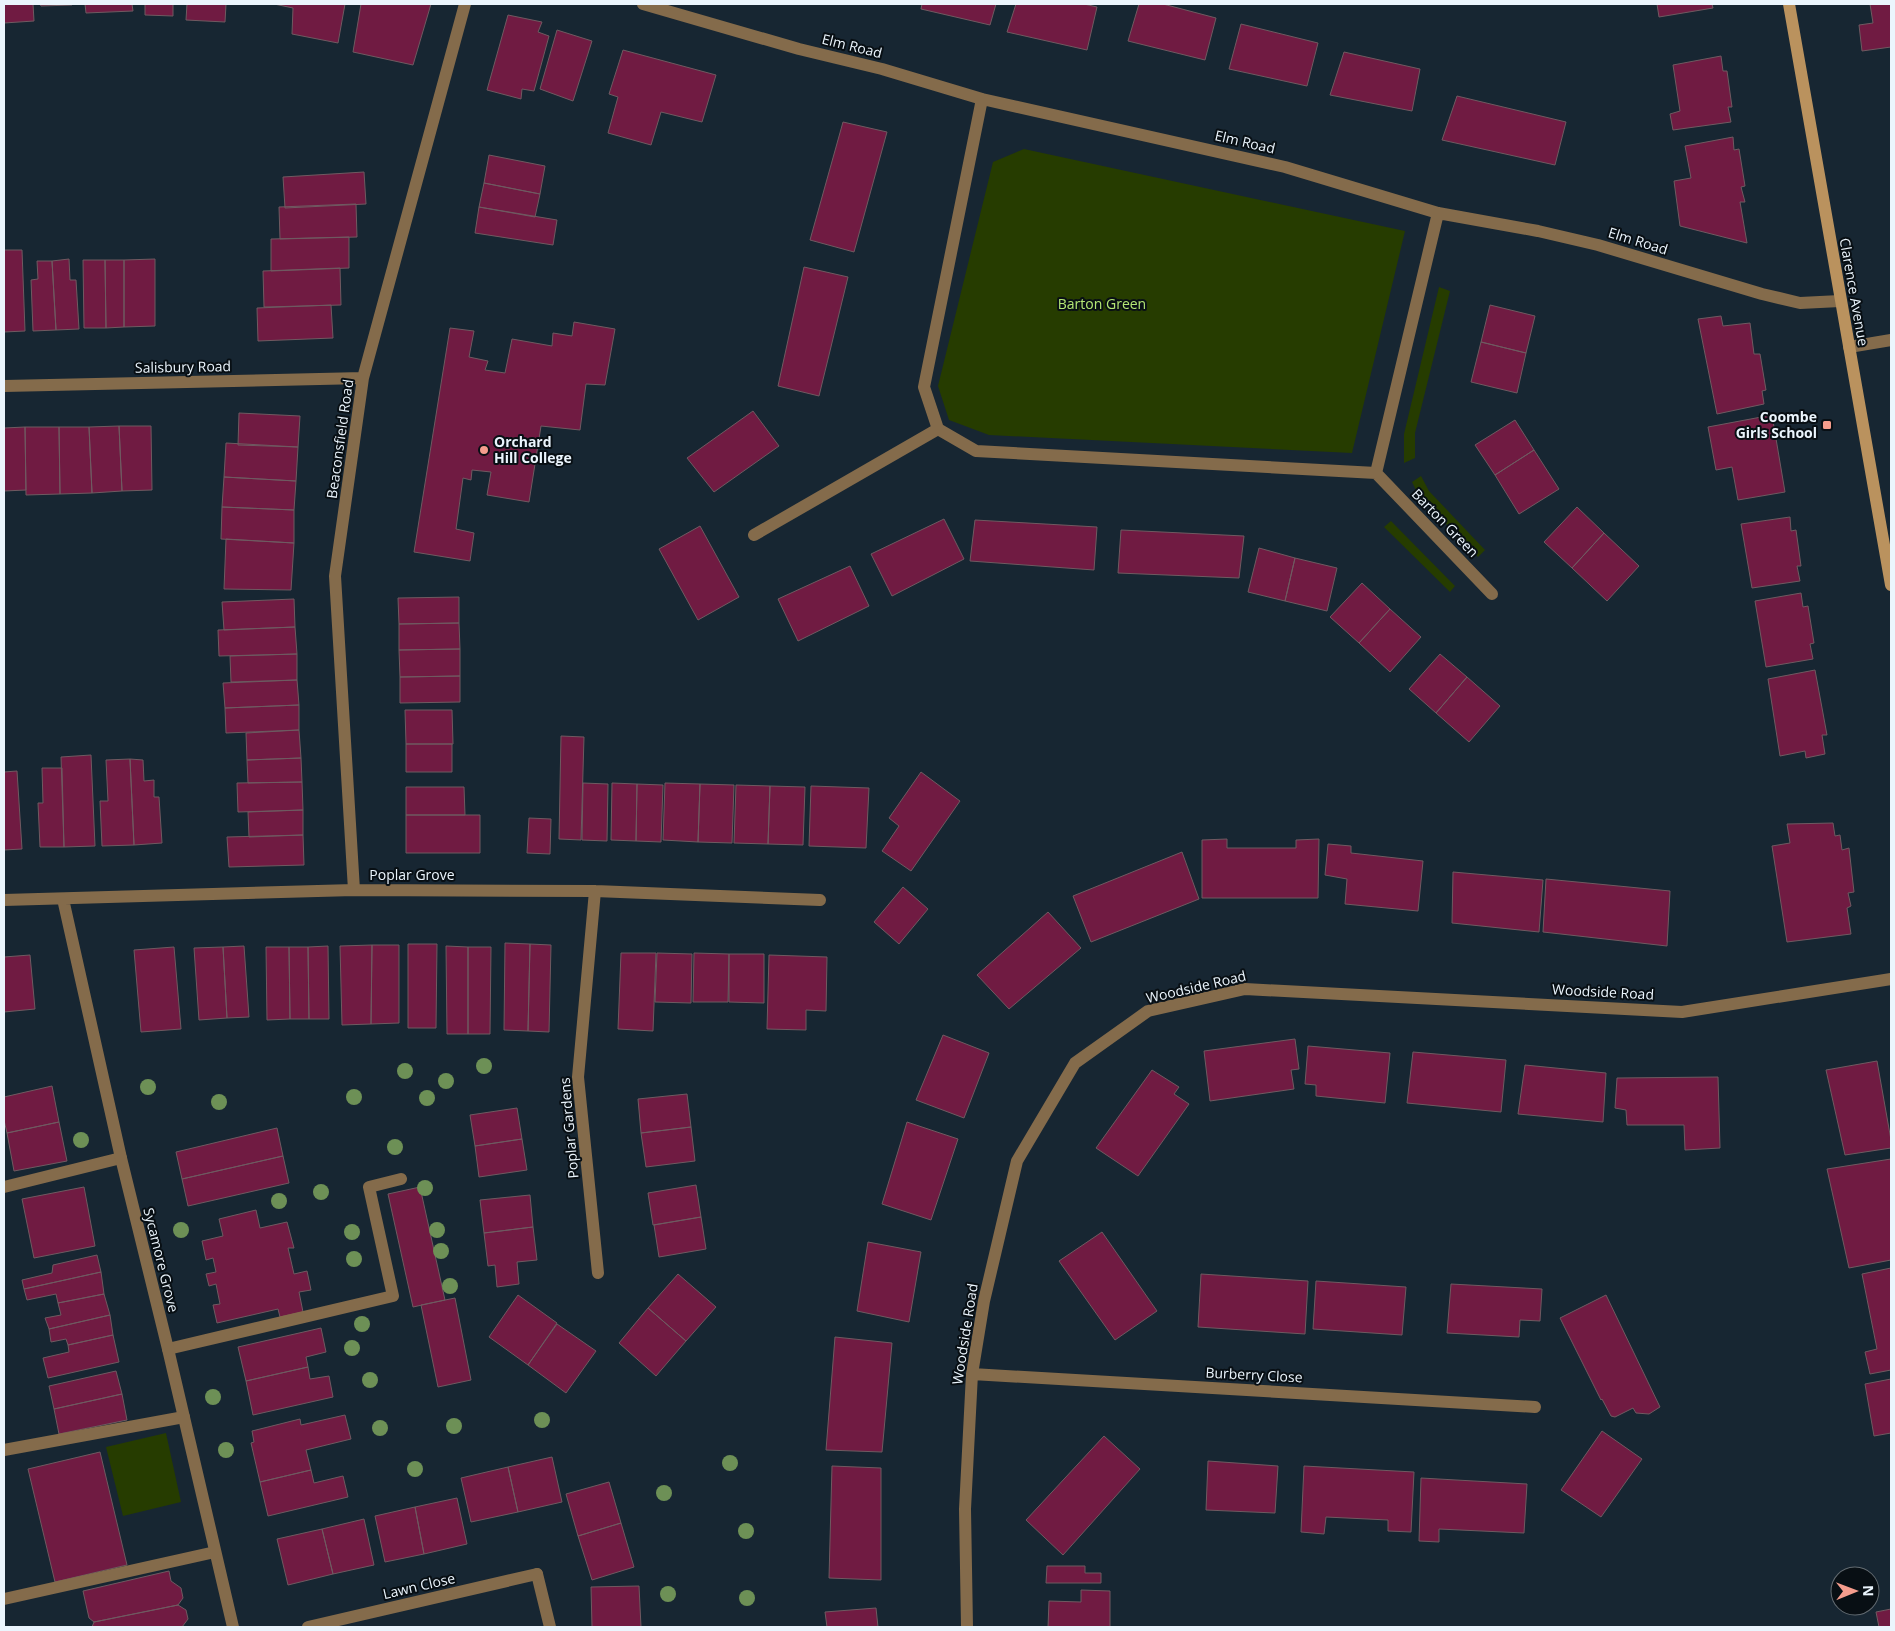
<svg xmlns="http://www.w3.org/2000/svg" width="1895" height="1631" viewBox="0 0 1895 1631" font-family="'Open Sans',sans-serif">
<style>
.green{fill:#263c00}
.building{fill:#701b42;stroke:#6f5a61}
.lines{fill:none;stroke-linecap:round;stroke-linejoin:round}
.lane{stroke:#846b4b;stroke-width:12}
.street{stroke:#846b4b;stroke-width:12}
.secondary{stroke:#ba925e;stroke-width:12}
.tree{fill:#6d9056}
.poi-dot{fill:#f59d8d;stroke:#080f14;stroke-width:2}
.labels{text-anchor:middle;stroke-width:4;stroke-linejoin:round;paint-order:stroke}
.street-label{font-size:14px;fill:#ebf5fd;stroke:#080f14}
.park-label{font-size:14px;fill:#b4e774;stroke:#080f14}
.poi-label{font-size:14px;font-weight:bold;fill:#ebf5fd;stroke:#080f14;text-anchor:end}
</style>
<rect width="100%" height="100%" fill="#172632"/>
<path class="green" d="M1024,149L1405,231L1352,453L989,435L949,420L938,386L993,162Z
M1439,287L1450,291L1415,433V458L1404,463V434Z
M1421,476L1429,491L1485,550L1478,557L1419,496L1412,482Z
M1391,521L1455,586L1450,592L1384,527Z
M166,1433L181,1502L123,1516L106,1447Z"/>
<path class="building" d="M4,4H33L34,21L4,23Z
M40,4H72V5L41,6Z
M85,4H132L133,11L86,13Z
M145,4H173V16L145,15Z
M187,4H226L225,22L186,20Z
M274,4H345L338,43L292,34L293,8Z
M361,4H431L413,65L353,52Z
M922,4H996L990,25L921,9Z
M1016,4H1084L1097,7L1087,50L1007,32Z
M1139,4H1163L1216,18L1205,60L1128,41Z
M1657,4H1712L1713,8L1659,17Z
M1870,4H1891V47L1862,51L1859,25L1873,23Z
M508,15L542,22L538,32L549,36L534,91L522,89L521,99L487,90Z
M1241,24L1318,43L1307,86L1229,69Z
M557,30L592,41L573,101L540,89Z
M623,50L716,75L702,122L661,112L651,145L608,133L618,97L609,94Z
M1344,52L1420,69L1412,111L1330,95Z
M1721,56L1723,71H1727L1732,107H1728L1731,122L1673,130L1670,114L1680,111L1673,65Z
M1457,96L1566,122L1555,165L1442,140Z
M843,122L887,132L854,252L810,240Z
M1733,137L1734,150L1739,149L1745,186L1741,187L1745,202H1740L1747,243L1680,226L1674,181L1691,178L1685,146Z
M489,155L545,166L540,194L484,183Z
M364,172L366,204L285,208L283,177Z
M484,183L540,194L535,217L479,207Z
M356,204L357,237L280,239L279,207Z
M479,207L557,220L553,245L475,233Z
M349,237V268L271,271V239Z
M4,250H22L25,331L4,332Z
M69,259L70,280H76L79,329L56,330L52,261Z
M155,259V326L124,327V260Z
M83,260H105L106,328H84Z
M105,260H124V327L106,328Z
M37,261H52L56,330L33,331L31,280L38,279Z
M804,267L848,277L819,396L778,386Z
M340,268L341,305L264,307L263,271Z
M331,305L333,338L258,341L257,308Z
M1490,305L1535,316L1526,353L1481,342Z
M1721,316L1723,326L1750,323L1754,354H1760L1766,390L1762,391L1764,404L1717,414L1698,319Z
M574,322L615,329L605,385L586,384L580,430L541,426L529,502L487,495L491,472L472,470L471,480L463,478L456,529L474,533L470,561L414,552L450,328L474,331L469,357L488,361L485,370L505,373L512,339L552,346L553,333L572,336Z
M1481,342L1526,353L1517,393L1471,382Z
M753,411L779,446L714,492L687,458Z
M239,413L300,416L298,447L238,445Z
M1772,415L1785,492L1738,500L1732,467L1716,470L1708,427Z
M1515,420L1534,450L1495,475L1475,445Z
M119,426H151L152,490L122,491Z
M119,426L122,491L92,493L89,427Z
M25,427H59L60,494L26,495Z
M25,427L26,490L4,491V428Z
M59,427H89L92,493L60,494Z
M226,443L298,447L296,481L224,477Z
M1534,450L1559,489L1519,514L1495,475Z
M224,477L296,481L294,510L222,507Z
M222,507L294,510V543L221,539Z
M1577,507L1604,533L1572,568L1544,542Z
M1790,517L1791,531L1796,530L1801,566H1797L1800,581L1752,588L1741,524Z
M944,519L964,559L892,596L871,554Z
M975,520L1097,527L1094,570L970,561Z
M700,526L739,597L698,620L659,549Z
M1121,530L1244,536L1239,578L1118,573Z
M1604,533L1639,566L1607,601L1572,568Z
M226,539L294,543L291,590L224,589Z
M1259,548L1295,558L1285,601L1248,592Z
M1295,558L1337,568L1327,611L1285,601Z
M850,566L869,606L798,641L778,599Z
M1362,583L1390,609L1359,643L1330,617Z
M1801,593L1803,607L1808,606L1814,643L1810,644L1813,659L1766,667L1755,601Z
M459,597V623L399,624L398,598Z
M294,599L295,627L224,630L222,602Z
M1390,609L1421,637L1390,672L1359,643Z
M459,623L460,649L399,650V624Z
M295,627L297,654L219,656L218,630Z
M460,649V676L400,677L399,650Z
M297,654V680L231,682L230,656Z
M1440,654L1467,677L1436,713L1409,689Z
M1815,670L1827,735H1822L1825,754L1806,758L1805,751L1780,756L1768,679Z
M460,676V702L400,703V677Z
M1467,677L1500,706L1469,742L1436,713Z
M297,680L299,705L225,708L223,683Z
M299,705V730L226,733L225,708Z
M405,710H452L453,744H406Z
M299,730L301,758L247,760L246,733Z
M561,736L584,737L581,840L559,839Z
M406,744H452V772H406Z
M91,755L95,846L64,847L61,757Z
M301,758L302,782L248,783L247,760Z
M130,759L143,760L144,781L154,780V797H159L162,843L134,845Z
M130,759L134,845L102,846L100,801H108L106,760Z
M42,768H62L64,847H40L38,803H43Z
M17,771L22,849L4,850V772Z
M921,772L960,801L911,871L882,851L899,826L889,818Z
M302,782L303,810L238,812L237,783Z
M583,783L608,784L607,841L582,840Z
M612,783L637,784L636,841L611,840Z
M665,783L700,784L698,842L663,840Z
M637,784L663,785L661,842L636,841Z
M700,784L734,785L732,843L698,842Z
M736,785L770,786L768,844L734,843Z
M770,786L805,787L803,845L768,844Z
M811,786L869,788L866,848L809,846Z
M406,787H464L465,815H406Z
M303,810V835L249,837L248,812Z
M406,815H480V853H406Z
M529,818L551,819L550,854L527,853Z
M1833,823L1835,836L1840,835L1842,850L1849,848L1854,892L1848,893L1851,906L1847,908L1851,934L1787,942L1772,846L1790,843L1787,824Z
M303,835L304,865L229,867L227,837Z
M1227,839V848H1296V840L1319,839L1318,898H1202V840Z
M1328,844L1351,846V853L1423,861L1418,911L1345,904L1347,879L1325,875Z
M1182,852L1199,899L1091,942L1073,896Z
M1453,872L1543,880L1539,932L1452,923Z
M1546,879L1670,891L1667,946L1543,932Z
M903,887L928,909L899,944L874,922Z
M1048,912L1081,948L1009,1009L977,975Z
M505,943L530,944L528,1031L504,1030Z
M408,944H437L436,1028H408Z
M530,944L551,945L549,1032L528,1031Z
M372,945L371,1024L342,1025L340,946Z
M372,945H399V1023L371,1024Z
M244,946L249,1017L227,1018L223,947Z
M328,946L329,1019H309L308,947Z
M446,946L468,947V1034H447Z
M174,947L181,1029L141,1032L134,950Z
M223,947L227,1018L199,1020L194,948Z
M266,947H289L290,1019L267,1020Z
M289,947H308L309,1019H290Z
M468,947H491L490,1034H468Z
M621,953H656L653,1031L618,1029Z
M657,953L692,954L691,1003L655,1002Z
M694,953L729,954L728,1002H693Z
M729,954H764V1003L729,1002Z
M30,955L35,1009L4,1012V957Z
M769,955L827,957L826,1011L806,1010V1030L767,1029Z
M943,1035L989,1053L964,1118L916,1100Z
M1295,1039L1299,1069L1291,1070L1294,1089L1210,1101L1204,1051Z
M1308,1046L1390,1053L1385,1103L1316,1096V1085L1305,1084Z
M1413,1052L1506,1060L1501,1112L1407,1103Z
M1877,1061L1891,1140V1148L1845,1155L1826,1070Z
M1525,1065L1606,1073L1603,1122L1518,1114Z
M1152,1070L1179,1087L1174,1094L1189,1104L1138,1176L1096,1148Z
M1718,1077L1720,1148L1685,1150L1684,1125H1627L1626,1110L1615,1108L1617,1078Z
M52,1086L59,1122L7,1133L4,1120V1097Z
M687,1094L691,1127L641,1133L638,1099Z
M517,1108L522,1139L475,1146L470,1115Z
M59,1122L67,1161L14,1171L7,1133Z
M907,1122L958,1139L931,1220L882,1204Z
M691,1127L695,1161L646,1167L641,1133Z
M277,1128L283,1156L182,1179L176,1152Z
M522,1139L527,1170L479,1177L475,1146Z
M283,1156L289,1183L188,1206L182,1179Z
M1891,1159V1260L1849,1268L1827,1169Z
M696,1185L701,1217L653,1225L648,1193Z
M84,1187L95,1246L34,1258L22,1199Z
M420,1187L445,1300L413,1307L388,1194Z
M530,1195L533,1227L484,1233L480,1200Z
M256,1210L260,1228L287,1222L294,1248H288L294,1274L307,1271L311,1290L299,1292L303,1312L280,1317L278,1309L217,1323L213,1305L220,1304L216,1284L209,1286L206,1274L216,1272L213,1258L206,1260L202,1241L223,1236L219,1219Z
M701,1217L706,1249L659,1257L654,1225Z
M533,1227L537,1260L517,1262L519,1284L497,1287L495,1265L488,1266L484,1233Z
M1102,1232L1157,1311L1115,1340L1059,1261Z
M868,1242L921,1252L909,1322L857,1311Z
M97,1255L101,1272L24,1289L22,1280L52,1273L53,1265Z
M1891,1268V1370L1870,1374L1865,1352L1877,1349L1862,1274Z
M101,1272L104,1294L58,1303L56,1294L27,1300L24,1289Z
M678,1274L716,1307L686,1341L648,1308Z
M1201,1274L1308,1281L1305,1334L1198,1327Z
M1316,1281L1406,1287L1402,1335L1313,1329Z
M1451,1284L1542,1289L1540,1321L1520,1320L1519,1337L1447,1333Z
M104,1294L110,1315L49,1329L45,1318L61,1315L58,1303Z
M518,1295L557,1323L528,1365L489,1337Z
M1606,1295L1660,1407L1649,1414L1636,1413L1633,1408L1615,1417L1611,1416L1602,1399L1601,1400L1560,1318Z
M455,1298L471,1380L438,1387L421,1305Z
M648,1308L686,1341L656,1376L619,1343Z
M110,1315L113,1335L68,1345L66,1339L51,1342L49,1329Z
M557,1324L596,1351L566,1393L528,1365Z
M321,1328L326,1352L306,1357L308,1367L246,1381L238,1347Z
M113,1335L119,1362L48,1378L43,1358L69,1352L68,1345Z
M835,1337L892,1343L882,1452L826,1450Z
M308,1367L310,1379L329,1376L333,1397L253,1415L246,1381Z
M116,1371L122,1394L54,1409L49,1386Z
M1891,1379V1433L1874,1436L1865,1384Z
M122,1394L127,1420L59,1434L54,1409Z
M345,1415L351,1439L306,1450L311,1470L260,1482L251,1443L254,1442L252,1431L300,1419L301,1425Z
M1602,1431L1642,1459L1601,1517L1561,1490Z
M1104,1436L1140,1469L1063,1555L1026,1520Z
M100,1452L127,1565L55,1582L28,1469Z
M552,1457L562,1502L518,1512L508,1467Z
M1208,1461L1278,1466L1275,1513L1206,1510Z
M832,1466L881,1468V1580L829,1578Z
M1304,1466L1414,1472L1411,1532L1388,1531V1520L1326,1517L1324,1534L1301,1532Z
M508,1467L518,1512L471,1522L461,1478Z
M311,1470L314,1483L343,1476L348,1497L268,1516L260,1482Z
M1421,1478L1527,1484L1524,1533L1439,1529V1542L1419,1541Z
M609,1482L621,1523L578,1536L566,1494Z
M457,1498L467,1544L424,1554L415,1507Z
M415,1507L424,1554L385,1562L375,1516Z
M364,1519L374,1565L333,1574L322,1529Z
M621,1523L634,1567L592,1580L578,1536Z
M322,1529L333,1574L288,1585L277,1539Z
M1047,1566H1085V1573H1101V1583H1046Z
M169,1571L171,1581L181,1588L183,1598L178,1605L94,1622L89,1618L83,1591Z
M639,1586L641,1627H592L591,1587Z
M1081,1590L1110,1591V1627H1048L1049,1601L1081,1602Z
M178,1605L186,1610L188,1619L182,1627H92L94,1622Z
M876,1608L878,1627H827L825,1612Z
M1891,1609V1627H1879L1876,1612Z"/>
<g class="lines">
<path class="lane" d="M4,1187L121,1158
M168,1349L393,1296L369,1187L401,1179
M4,1450L184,1417
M537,1574L550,1627
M4,1599L215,1552"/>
<path class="street" d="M643,4L799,49L882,69L982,99L1285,167L1438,213L1538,231L1598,245L1762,294L1800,303L1840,301
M982,99L924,387L938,429L976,451L1376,473L1492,594
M1849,347L1891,340
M4,386L363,378
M1376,473L1438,213
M754,535L938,429
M354,890L335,576L363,378L465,4
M595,891L578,1077L598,1273
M63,899L121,1158L168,1349L233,1627
M4,900L354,890L595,891L820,900
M972,1374L1535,1407
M308,1627L537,1574
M967,1627L965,1509L972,1374L984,1301L1017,1161L1075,1063L1148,1011L1245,989L1682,1012L1891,979"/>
<path class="secondary" d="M1789,4L1891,585"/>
</g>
<g class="tree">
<circle cx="484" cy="1066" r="8"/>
<circle cx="405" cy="1071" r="8"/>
<circle cx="446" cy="1081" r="8"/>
<circle cx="148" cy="1087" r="8"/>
<circle cx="354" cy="1097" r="8"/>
<circle cx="427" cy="1098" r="8"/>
<circle cx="219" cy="1102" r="8"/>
<circle cx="81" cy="1140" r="8"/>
<circle cx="395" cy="1147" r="8"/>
<circle cx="425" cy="1188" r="8"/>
<circle cx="321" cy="1192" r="8"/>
<circle cx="279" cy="1201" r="8"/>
<circle cx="181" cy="1230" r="8"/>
<circle cx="437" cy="1230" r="8"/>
<circle cx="352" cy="1232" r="8"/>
<circle cx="441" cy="1251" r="8"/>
<circle cx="354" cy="1259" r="8"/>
<circle cx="450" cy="1286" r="8"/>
<circle cx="362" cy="1324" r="8"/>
<circle cx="352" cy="1348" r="8"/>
<circle cx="370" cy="1380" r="8"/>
<circle cx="213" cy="1397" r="8"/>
<circle cx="542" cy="1420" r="8"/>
<circle cx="454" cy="1426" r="8"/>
<circle cx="380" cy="1428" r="8"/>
<circle cx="226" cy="1450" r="8"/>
<circle cx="730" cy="1463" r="8"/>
<circle cx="415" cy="1469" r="8"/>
<circle cx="664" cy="1493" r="8"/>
<circle cx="746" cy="1531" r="8"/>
<circle cx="668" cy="1594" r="8"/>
<circle cx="747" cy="1598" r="8"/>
</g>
<g class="poi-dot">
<rect x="1822" y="420" width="10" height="10" rx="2.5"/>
<circle cx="484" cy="450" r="5"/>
</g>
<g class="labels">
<g class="street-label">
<text transform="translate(852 46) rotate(14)" y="5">Elm Road</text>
<text transform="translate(1245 142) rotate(13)" y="5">Elm Road</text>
<text transform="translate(1638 241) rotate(17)" y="5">Elm Road</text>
<text transform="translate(1854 292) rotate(80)" y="5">Clarence Avenue</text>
<text transform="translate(183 367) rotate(-1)" y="5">Salisbury Road</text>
<text transform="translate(340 439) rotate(-82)" y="5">Beaconsfield Road</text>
<text transform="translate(1445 523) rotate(46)" y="5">Barton Green</text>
<text x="412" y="880">Poplar Grove</text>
<text transform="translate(1196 987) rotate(-13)" y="5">Woodside Road</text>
<text transform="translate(1603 992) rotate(3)" y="5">Woodside Road</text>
<text transform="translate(569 1128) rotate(-95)" y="5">Poplar Gardens</text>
<text transform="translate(161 1260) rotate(76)" y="5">Sycamore Grove</text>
<text transform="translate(965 1334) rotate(-81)" y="5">Woodside Road</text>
<text transform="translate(1254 1375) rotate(3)" y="5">Burberry Close</text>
<text transform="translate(419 1586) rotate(-13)" y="5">Lawn Close</text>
</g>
<g class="park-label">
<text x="1102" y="309">Barton Green</text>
</g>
<g class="poi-label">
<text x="1817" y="422">Coombe<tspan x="1817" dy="16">Girls School</tspan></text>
<text x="494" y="447" text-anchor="start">Orchard<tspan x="494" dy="16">Hill College</tspan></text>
</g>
</g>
<rect width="1895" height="1631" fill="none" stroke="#ebf5fd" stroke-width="10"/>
<g transform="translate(1855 1591) rotate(89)"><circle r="24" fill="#080f14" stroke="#636b71"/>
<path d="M0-4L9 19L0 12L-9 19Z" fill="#f59d8d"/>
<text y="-8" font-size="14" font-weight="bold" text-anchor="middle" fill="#ebf5fd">N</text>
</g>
</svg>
